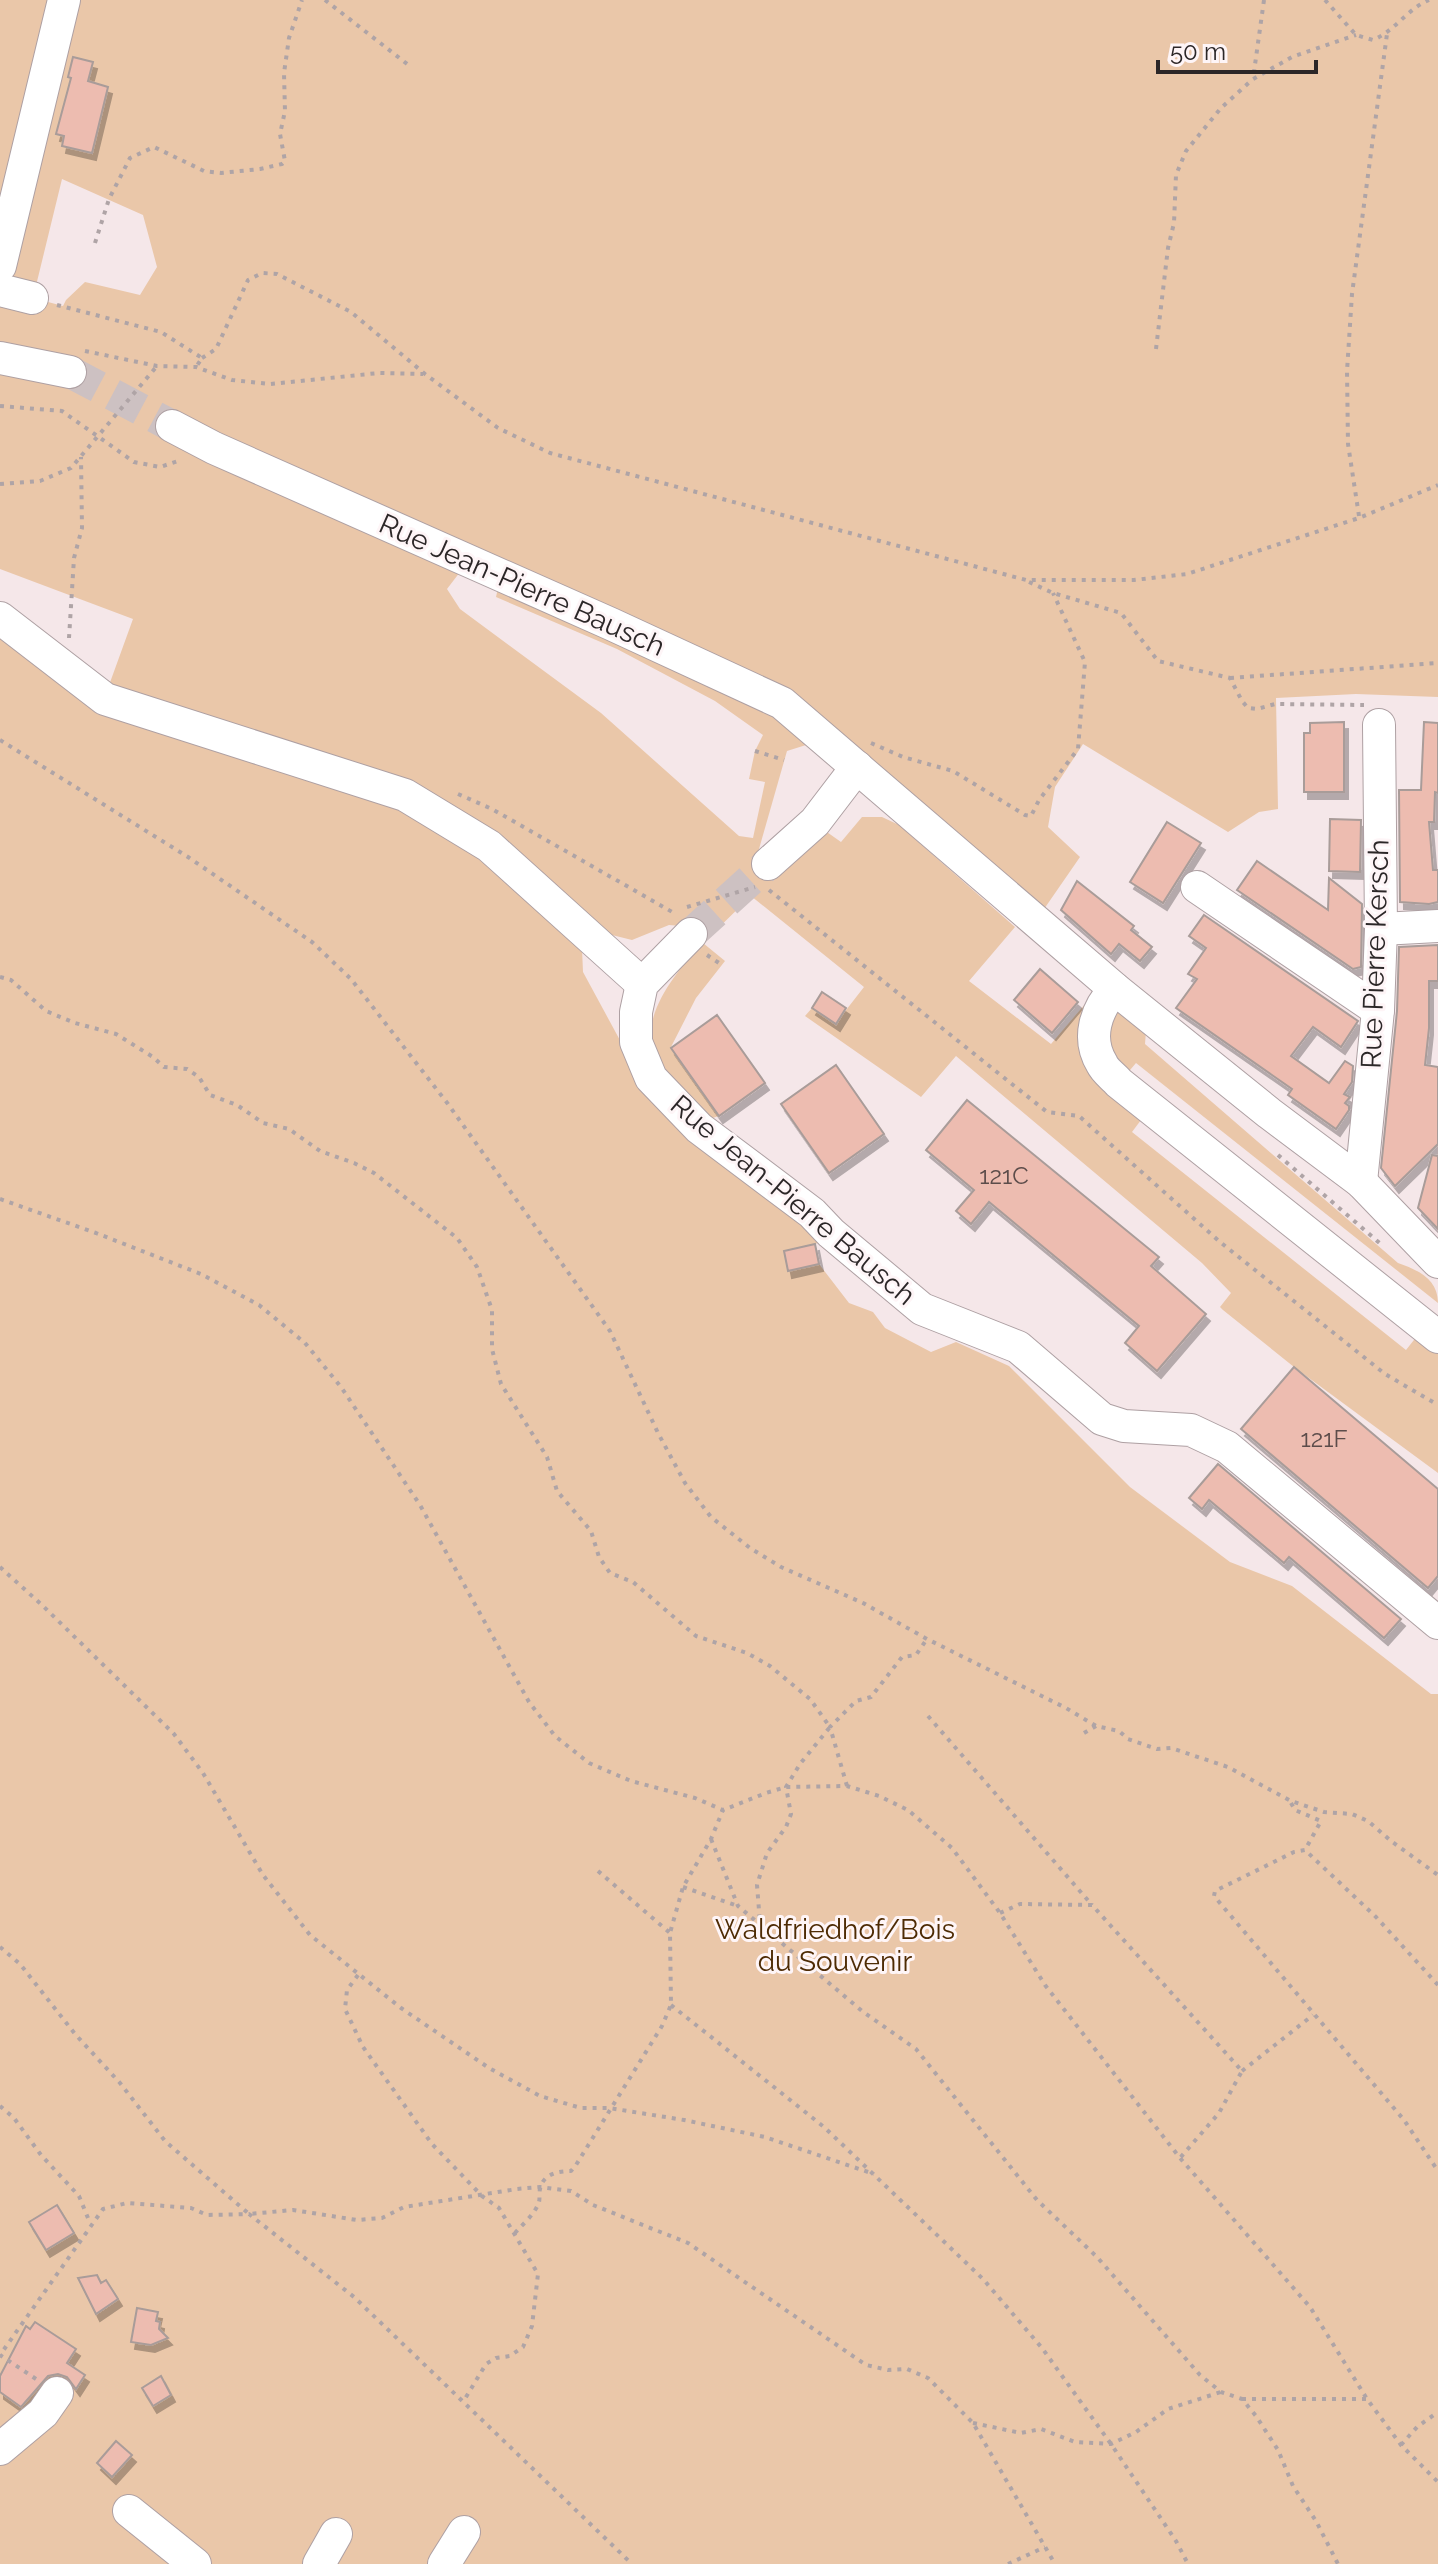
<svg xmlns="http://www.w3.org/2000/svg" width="1438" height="2564" viewBox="0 0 1438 2564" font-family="Raleway,sans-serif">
<defs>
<filter id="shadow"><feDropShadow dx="4" dy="7" stdDeviation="0" flood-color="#0004"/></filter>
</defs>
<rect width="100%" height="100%" fill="#f5e7e9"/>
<g fill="#eac7a9" fill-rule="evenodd">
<path d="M0,0H1438V697L1356,694L1276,698L1278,809L1259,812L1228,832L1083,744L1055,787L1048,827L1080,857L1042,912L783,704L806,745L787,751L757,856L824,830L841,842L862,817H882L899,825L1015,927L969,981L1051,1044L1092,996L1118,1007L1146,1031L1145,1044L1398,1263C1418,1270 1438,1279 1438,1303L1136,1063L1119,1083L1150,1108L1132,1132L1406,1350L1425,1326L1438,1337V1473L1294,1367L1223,1310L1220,1307L1231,1293L1202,1263L956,1056L921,1097L805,1016L812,1008L836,1023L864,987L751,896L703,943L725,961L696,998L671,1047L719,1116L706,1120C694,1106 668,1085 659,1070C632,1024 673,976 702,943L681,926L669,925L632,940L612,935L502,841L108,688L133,619L0,569V371L64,382L78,358L0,342ZM62,179L143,215L157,267L140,295L85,282L66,300L63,306L33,298ZM460,572L498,588L496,597L617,649L715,701L763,735L755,751L749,779L765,782L753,838L739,836L601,713L460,609L447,589Z"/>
<polygon points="0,633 100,710 402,805 495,864 582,949 583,972 622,1044 692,1140 730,1172 792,1214 821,1242 815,1244 819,1264 849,1303 873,1312 885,1328 931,1352 956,1342 1009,1366 1130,1487 1230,1562 1292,1586 1431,1694 1438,1694 1438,2564 0,2564"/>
</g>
<g fill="#edbcb0" stroke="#a99c99" stroke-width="2" filter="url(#shadow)">
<polygon points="73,57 93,62 88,81 108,87 92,153 62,146 64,136 56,134 71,78 68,77"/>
<polygon points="1344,722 1344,792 1304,792 1304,733 1310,733 1310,723"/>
<polygon points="1424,722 1438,723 1438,793 1435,792 1434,822 1429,822 1433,870 1438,870 1438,902 1429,904 1400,902 1399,790 1421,790"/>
<polygon points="1330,819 1361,820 1360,872 1329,871"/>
<polygon points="1167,822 1201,843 1163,903 1130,882"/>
<polygon points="1257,861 1328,910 1329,878 1362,904 1361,967 1353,969 1237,890"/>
<polygon points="1077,881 1134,926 1131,930 1152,947 1140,961 1119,944 1111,954 1061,910"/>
<polygon points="1204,915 1358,1021 1341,1047 1313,1027 1291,1056 1329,1083 1345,1061 1353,1066 1352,1082 1344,1094 1350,1097 1345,1103 1349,1106 1349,1110 1336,1129 1288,1095 1292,1089 1176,1008 1197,979 1188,974 1206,948 1189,936"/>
<polygon points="1438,945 1438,981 1429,981 1429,1028 1425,1065 1438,1067 1438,1144 1395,1186 1381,1168 1397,1011 1399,947"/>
<polygon points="1040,969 1078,1002 1052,1033 1014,1000"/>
<polygon points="822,992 846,1008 836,1024 812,1008"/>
<polygon points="717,1015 765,1083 719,1116 671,1048"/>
<polygon points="836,1065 884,1134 829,1173 781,1104"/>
<polygon points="967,1100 1159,1257 1151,1266 1206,1314 1157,1371 1125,1343 1139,1326 989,1202 971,1224 956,1211 974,1190 926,1150"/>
<polygon points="1432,1155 1438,1156 1438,1229 1418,1208"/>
<polygon points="815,1244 819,1264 788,1271 784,1251"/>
<polygon points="1294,1367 1438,1489 1438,1576 1428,1588 1241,1429"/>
<polygon points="1218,1464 1401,1619 1384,1638 1289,1557 1284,1563 1209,1500 1202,1509 1189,1498"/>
<polygon points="57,2205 74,2233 46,2250 29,2222"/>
<polygon points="97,2275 101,2283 106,2280 118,2299 96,2314 78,2278"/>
<polygon points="137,2308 158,2312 156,2321 160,2322 159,2329 168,2338 151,2345 131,2342"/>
<polygon points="35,2322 76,2349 67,2363 85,2375 76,2389 67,2377 58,2374 48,2376 21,2407 0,2392 0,2376 26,2326 30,2329"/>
<polygon points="161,2376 171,2395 153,2406 142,2388"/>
<polygon points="116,2441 132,2455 112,2477 97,2463"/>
</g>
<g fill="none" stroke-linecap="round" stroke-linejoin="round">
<g stroke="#cdc1c2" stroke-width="32" stroke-dasharray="32 16" stroke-linecap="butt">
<polyline points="70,372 172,426"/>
<polyline points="691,934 768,864"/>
</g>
<defs>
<g id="minor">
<polyline points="0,266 64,0"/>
<polyline points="0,290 32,298"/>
<polyline points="0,358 70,372"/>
<polyline points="172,426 214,448 611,624 782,703 1115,989 1269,1113 1361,1182 1438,1262"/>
<polyline points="0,618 105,699 405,795 489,846 642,984"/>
<polyline points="768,864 815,822 857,767"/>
<polyline points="1197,887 1378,1010"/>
<polyline points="1381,929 1438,926"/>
<polyline points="691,934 642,984 636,1012 636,1042 651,1078 699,1128 812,1213 831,1233 922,1309 1018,1347 1102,1419 1124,1426 1191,1430 1227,1447 1438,1623"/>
<path d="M1115,989C1096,1009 1086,1038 1102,1064C1105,1071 1114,1077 1119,1083L1438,1337"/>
<polyline points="1361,1182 1378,1010 1381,929 1379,725"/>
<polyline points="0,2449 43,2413 57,2393"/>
<polyline points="129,2511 195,2564"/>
<polyline points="319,2564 336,2534"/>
<polyline points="444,2564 464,2532"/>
</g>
</defs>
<use href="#minor" stroke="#aea0a3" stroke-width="34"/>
<g stroke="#afa4a6" stroke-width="4" stroke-dasharray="4 6" stroke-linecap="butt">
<polyline points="325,0 411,67"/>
<polyline points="1264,0 1253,79 1292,57 1356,35"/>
<path d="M1325,0L1356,35L1373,40C1395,31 1407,9 1429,0"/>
<polyline points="95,243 109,199 130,158 154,147 204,171 221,173 260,169 282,164 285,161 280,134 285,111 284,73 289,38 302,0"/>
<polyline points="57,305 161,332 202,358 196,367"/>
<polyline points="1156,349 1168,248 1174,223 1176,175 1186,151 1221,108 1253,79"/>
<polyline points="85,351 157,366 196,367 232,380 270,384 379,373 423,374"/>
<polyline points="202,358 216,349 248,280 262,273 277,274 351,312 425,374 498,428 550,453 1026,580 1134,580 1187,574 1359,518 1438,485"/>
<polyline points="0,406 62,411 134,462 160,467 181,460"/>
<polyline points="0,484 40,481 71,468 157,366"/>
<polyline points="1359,516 1348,444 1347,371 1352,294 1387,34"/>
<polyline points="1029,582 1053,593 1121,613 1158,661 1230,678 1242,701 1248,708 1257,709 1275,704 1364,705"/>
<polyline points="69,638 74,558 82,528 81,457"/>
<polyline points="1230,678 1438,663"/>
<polyline points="0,740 188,857 312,942 351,979 448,1104 610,1331 658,1433 685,1483 711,1517 750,1548 781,1567 863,1603 927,1639 1066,1708 1096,1726 1119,1731 1128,1739 1157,1749 1171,1748 1228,1767 1291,1801 1324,1812 1352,1814 1368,1821 1391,1841 1438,1875"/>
<polyline points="871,743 903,757 953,771 1025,815 1031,816 1039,800 1078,749 1085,662 1053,593"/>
<polyline points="755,751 784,760"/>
<polyline points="458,794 492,809 674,913"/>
<polyline points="769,890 1047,1112 1079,1116 1220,1242 1385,1374 1438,1405"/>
<polyline points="687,907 755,887"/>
<polyline points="707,955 722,965"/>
<polyline points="0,977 11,980 46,1011 75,1023 116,1034 153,1057 164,1067 187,1069 199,1077 210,1095 237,1105 263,1123 289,1129 320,1151 354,1163 374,1173 457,1238 477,1267 492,1310 492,1349 501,1384 547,1457 557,1491 591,1531 599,1557 610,1573 633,1582 696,1636 747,1653 770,1666 810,1699 830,1727 800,1764 786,1787 791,1814 786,1827 767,1853 757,1885 760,1923"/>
<polyline points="1278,1155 1383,1246"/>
<polyline points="0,1199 96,1233 201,1274 259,1305 305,1343 341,1387 420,1505 529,1702 555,1736 589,1763 631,1781 695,1798 723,1810 766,1793 786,1787 847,1786 879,1796 908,1810 952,1848 1000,1913 1045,1985 1180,2158 1310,2307 1367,2399 1401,2445 1438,2482"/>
<polyline points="0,1567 43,1606 174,1734 203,1773 263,1875 310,1935 401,2008 489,2068 540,2096 581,2108 609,2108 684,2120 765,2137 874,2174"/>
<polyline points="928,1716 1092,1905"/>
<polyline points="1084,1733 1096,1726"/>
<polyline points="847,1786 830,1727 856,1701 871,1697 902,1657 916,1655 927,1639"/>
<polyline points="1291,1803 1295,1810 1321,1821 1305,1850"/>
<polyline points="711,1839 738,1906 862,2011 916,2049 1037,2200 1097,2257 1200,2375 1221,2392 1242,2399 1256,2416 1278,2450 1293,2486 1316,2521 1338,2564"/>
<polyline points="598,1871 670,1933"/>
<polyline points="683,1887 738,1906"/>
<polyline points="1000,1913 1020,1904 1092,1905 1242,2071 1219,2113 1180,2158"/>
<polyline points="0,1947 20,1964 75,2034 120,2083 165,2141 249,2214 293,2210 357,2220 382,2218 404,2207 517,2189 540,2187 571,2191 593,2205 688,2243 866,2365 888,2370 907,2369 928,2378 973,2423 1055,2564"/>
<polyline points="358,1975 347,1990 345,2009 363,2047 432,2144 482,2196 499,2208 538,2274 532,2326 523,2347 510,2356 496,2358 486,2364 463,2402"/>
<polyline points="1438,1985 1376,1917 1305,1850 1294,1852 1215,1891 1214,1896 1404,2120 1438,2171"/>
<polyline points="671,2005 824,2127 983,2279 1042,2348 1111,2444 1176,2541 1188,2564"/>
<polyline points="1242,2071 1313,2015"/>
<polyline points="0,2106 14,2118 41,2155 79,2196 90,2223"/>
<path d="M515,2233C523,2224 535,2214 539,2202C540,2198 539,2193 540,2189C543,2174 558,2171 571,2171L576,2165L662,2026L671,2005L670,1933L683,1887L711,1839L723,1810"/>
<polyline points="36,2379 0,2355 103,2209 127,2203 191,2208 207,2215 249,2214 354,2297 632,2564"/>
<polyline points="1242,2399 1367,2399"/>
<polyline points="973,2423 1021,2433 1041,2429 1075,2442 1111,2444 1136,2432 1168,2409 1221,2392"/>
<polyline points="1401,2445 1417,2427 1438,2412"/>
<polyline points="1008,2564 1045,2547"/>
</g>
<use href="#minor" stroke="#fff" stroke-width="32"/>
</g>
<g text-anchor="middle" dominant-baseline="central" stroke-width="6" stroke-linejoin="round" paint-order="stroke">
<g font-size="24" fill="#5c4c4a">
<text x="1004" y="1175">121C</text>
<text x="1324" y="1438">121F</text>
</g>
<g font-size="28" fill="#2c2728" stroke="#fef5f7">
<text transform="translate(522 585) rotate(24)">Rue Jean-Pierre Bausch</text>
<text transform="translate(1375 954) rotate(-88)">Rue Pierre Kersch</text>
<text transform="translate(793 1200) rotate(40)">Rue Jean-Pierre Bausch</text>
</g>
<g font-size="28" fill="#4e2b04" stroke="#fef5f7">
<text x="835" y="1929">Waldfriedhof/Bois<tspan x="835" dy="32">du Souvenir</tspan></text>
</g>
</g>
<path d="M1158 60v12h158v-12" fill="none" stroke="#2c2728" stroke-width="4"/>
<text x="1170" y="60" font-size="24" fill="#2c2728" stroke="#fef5f7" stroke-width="6" paint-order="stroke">50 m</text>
</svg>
